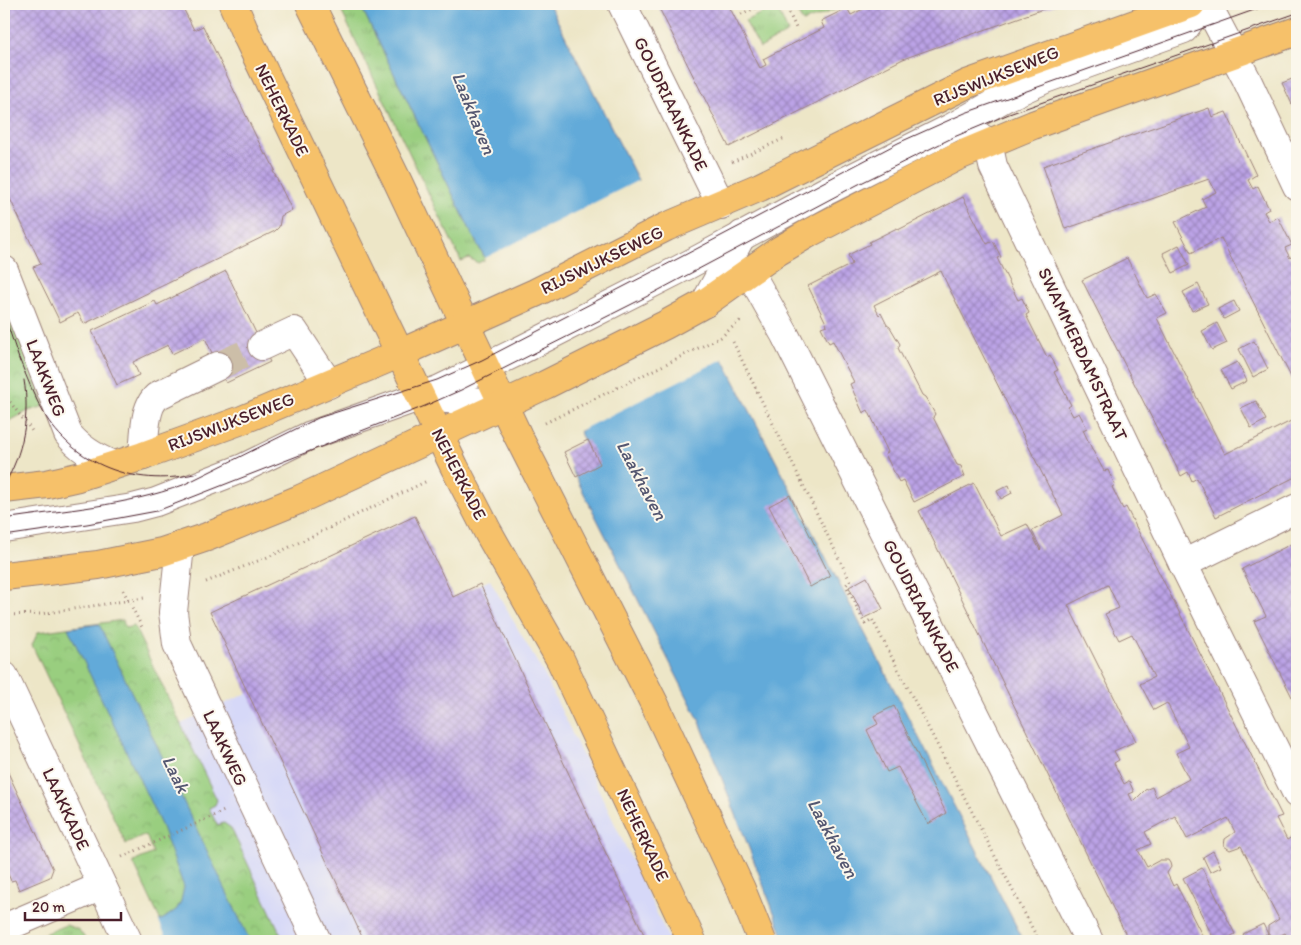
<svg xmlns="http://www.w3.org/2000/svg" width="1301" height="945" viewBox="0 0 1301 945" font-family="Itim,sans-serif">
<defs>
<pattern id="grass-tufts" width="24" height="20" patternUnits="userSpaceOnUse" patternTransform="scale(1.25)"><rect width="24" height="20" fill="#99ce7f"/><path d="M3 7l-1-3M5 7V3M7 7l1-3M15 17l-1-3M17 17v-4M19 17l1-3" fill="none" stroke="#85b06e"/></pattern>
<pattern id="park-crowns" width="20" height="18" patternUnits="userSpaceOnUse" patternTransform="scale(1.25)"><rect width="20" height="18" fill="#99ce7f"/><path d="M2 6a3 3 0 1 1 6 0M12 15a3 3 0 1 1 6 0" fill="none" stroke="#85b06e"/></pattern>
<pattern id="building-cross-hatch" width="8" height="8" patternUnits="userSpaceOnUse" patternTransform="scale(1.25)"><rect width="8" height="8" fill="#bba3e6"/><path d="M0 0l8 8M0 8l8-8" fill="none" stroke="#9a84bb"/></pattern>
</defs>
<rect width="100%" height="100%" fill="#fbf7ec"/>
<filter id="ink" filterUnits="userSpaceOnUse"><feTurbulence type="fractalNoise" baseFrequency=".02" numOctaves="2"/><feDisplacementMap in="SourceGraphic" scale="10" xChannelSelector="R" yChannelSelector="G"/><feConvolveMatrix kernelMatrix="1 2 1 2 8 2 1 2 1" color-interpolation-filters="sRGB"/></filter>
<filter id="wash" filterUnits="userSpaceOnUse"><feTurbulence type="fractalNoise" baseFrequency=".0096" numOctaves="4" result="noise"/><feDisplacementMap in="SourceGraphic" scale="20" xChannelSelector="R" yChannelSelector="G"/><feGaussianBlur stdDeviation="1.12" result="paint"/><feColorMatrix in="noise" values="0 0 0 0 0 0 0 0 0 0 0 0 0 0 0 0 0 1.4 0 .05"/><feComposite in="paint" operator="in"/></filter>
<g filter="url(#wash)">
<rect width="100%" height="100%" fill="#ede6c7"/>
<polygon fill="#d6d8f8" points="490,580 545,676 670,941 214,941 121,752"/>
<g fill="url(#grass-tufts)" stroke="#727655">
<polygon points="338,4 360,4 477,244 486,259 478,263 469,258 461,261"/>
<polygon points="791,4 850,4 803,22"/>
<polygon points="776,6 788,32 760,48 745,21"/>
<polygon points="66,925 79,930 87,941 26,941"/>
</g>
<g fill="url(#park-crowns)" stroke="#727655">
<polygon points="4,300 45,406 28,411 4,424"/>
<polygon points="123,620 125,628 134,626 217,800 215,805 209,808 217,825 224,823 231,828 284,941 170,941 133,862 153,853 146,835 126,844 32,645 38,632"/>
</g>
<g fill="#62aad9" stroke="#566482">
<polygon points="360,4 549,4 640,184 587,211 672,380 721,355 1024,941 785,941 700,722 571,468 592,456 579,431 583,429 496,254 486,259 477,244"/>
<polygon points="99,624 250,941 196,941 185,939 178,941 116,941 165,918 177,909 181,901 184,887 162,827 68,628"/>
</g>
<g fill="#ede6c7">
<polygon points="641,179 643,184 642,186 590,212 673,377 720,353 723,353 725,358 577,432 577,430 580,427 494,257 487,261 483,259"/>
<polygon points="158,919 168,941 114,941 115,939"/>
</g>
<g id="blocks">
<g fill="url(#building-cross-hatch)" fill-rule="evenodd">
<polygon points="4,4 181,4 194,30 203,26 265,155 267,154 275,170 273,171 292,210 281,216 279,227 275,231 84,324 78,313 60,322 33,267 41,264 4,186"/>
<polygon points="657,4 728,4 760,68 766,65 763,59 824,28 821,21 847,8 851,15 873,4 1057,4 903,59 729,147"/>
<polygon points="1297,77 1297,115 1282,83"/>
<polygon points="1209,108 1212,117 1226,112 1256,175 1248,180 1253,189 1258,186 1269,209 1264,212 1269,221 1278,217 1292,245 1285,248 1290,258 1292,256 1297,266 1297,389 1221,238 1191,253 1175,222 1206,207 1202,199 1216,192 1209,179 1065,229 1043,166"/>
<path d="M963,197L987,244L993,241L1001,257L997,258L1018,300L1022,298L1029,313L1026,315L1047,357L1050,355L1058,370L1054,372L1071,405L1068,407L1073,416L1079,413L1087,428L1083,430L1093,451L1104,471L1108,470L1115,485L1112,487L1123,509L1126,507L1282,816L1276,818L1287,840L1292,837L1297,847V941H1289L1285,933L1274,938L1268,934V926L1279,919L1241,846L1230,850L1224,846L1225,839L1235,832L1228,818L1187,839L1175,816L1145,832L1151,844L1138,850L1147,867L1160,860H1168L1170,863L1171,867L1167,873L1173,886L1176,884L1205,941H1129L919,511L974,483L1001,536L1027,524L1040,550L1041,549L1032,531L1063,515L947,284L941,271L874,305L879,315L881,313L887,325L890,327L900,344L898,348L922,395L925,397L930,405L935,414L933,417L957,465L961,466L965,476L914,502L903,480L899,482L885,454L888,452L868,410L863,413L850,384L854,382L833,341L829,343L821,327L827,325L808,286L852,264L848,255L870,244L869,242L897,228L898,230ZM1108,585L1119,608L1105,614L1119,640L1132,634L1154,677L1140,684L1154,710L1167,703L1189,747L1176,753L1189,779L1156,797L1152,787L1145,790L1133,802L1129,794L1134,792L1129,781L1124,784L1114,763L1119,760L1114,751L1136,741L1068,605Z"/>
<polygon points="1179,245 1189,265 1173,273 1163,253"/>
<polygon points="1127,258 1147,298 1156,294 1167,313 1157,318 1225,454 1297,418 1297,476 1216,517 1197,478 1192,481 1188,472 1181,476 1082,280"/>
<polygon points="226,271 270,362 226,383 205,338 172,354 168,345 133,362 139,375 117,385 92,331 155,301 157,305"/>
<polygon points="1198,284 1208,304 1192,311 1183,292"/>
<polygon points="1234,301 1239,311 1224,319 1218,309"/>
<polygon points="1217,323 1227,343 1212,350 1202,331"/>
<polygon points="1254,341 1268,369 1253,377 1239,349"/>
<polygon points="1237,362 1247,381 1231,389 1221,370"/>
<polygon points="1256,401 1266,420 1251,428 1241,408"/>
<polygon points="588,440 600,464 576,477 564,452"/>
<polygon points="1009,485 1012,493 1001,499 997,491"/>
<polygon points="790,495 830,576 810,587 769,506"/>
<polygon points="415,516 453,597 480,584 647,941 364,941 210,612"/>
<polygon points="1297,541 1297,707 1254,621 1266,616 1242,569"/>
<polygon points="867,577 883,609 864,618 849,587"/>
<polygon points="894,706 946,813 928,824 898,767 887,772 867,730 878,724 874,716"/>
<polygon points="4,764 53,869 50,877 19,890 15,880 11,881 4,865 6,864 4,858"/>
<polygon points="1213,851 1221,867 1210,872 1203,857"/>
<polygon points="1202,868 1235,934 1222,941 1215,941 1183,878"/>
<polygon points="1263,924 1268,934 1257,939 1258,941 1246,941 1243,934"/>
</g>
</g>
</g>
<g filter="url(#ink)">
<use href="#blocks" fill-opacity="0" stroke="#9c8279" stroke-width="1"/>
<g fill="none" stroke-linecap="round" stroke-linejoin="round">
<polyline stroke="#ccbea8" stroke-width="28" stroke-dasharray="28 14" stroke-linecap="butt" points="218,366 262,346"/>
<defs>
<g id="minor">
<polyline points="622,4 721,205"/>
<polyline points="1207,4 1246,78 1297,186"/>
<polyline points="970,131 988,142 993,166 1183,564 1297,794"/>
<path d="M4,270L68,434C80,449 96,458 113,465"/>
<polyline points="750,273 785,335 1089,941"/>
<polyline points="705,303 742,235"/>
<polyline points="262,346 294,331 329,384"/>
<polyline points="425,397 503,404"/>
<path d="M143,456C145,438 143,405 159,395L218,366"/>
<polyline points="4,528 133,508 156,502 243,468 309,436 438,390 523,349 686,266 828,190 953,127 1004,98 1045,79 1184,29 1202,4"/>
<polyline points="180,546 173,612 177,644 317,941"/>
<polyline points="1183,564 1297,508"/>
<polyline points="4,676 128,941"/>
<polyline points="4,928 102,886"/>
</g>
<g id="major">
<polyline points="233,4 244,30 455,468 488,532 560,659 692,941"/>
<polyline points="310,4 397,180 518,436 654,703 741,889 762,941"/>
<polyline points="4,489 47,484 78,477 143,456 242,420 401,353 535,293 666,227 760,187 967,84 1191,4"/>
<polyline points="4,576 98,565 162,552 207,537 298,500 545,385 665,325 705,303 777,252 809,233 956,157 1033,125 1297,31"/>
</g>
</defs>
<use href="#minor" stroke="#9c8279" stroke-width="30"/>
<use href="#major" stroke="#9c8279" stroke-width="30"/>
<g stroke="#9c8279" stroke-width="3" stroke-dasharray="1 4" stroke-linecap="butt">
<polyline points="785,4 796,28"/>
<polyline points="741,14 765,4"/>
<polyline points="732,162 783,139"/>
<polyline points="733,342 850,581 846,585 865,624 872,619 1039,941"/>
<polyline points="4,394 32,431"/>
<polyline points="545,423 721,337 742,319"/>
<polyline points="206,582 275,554 427,481"/>
<polyline points="123,590 143,629"/>
<polyline points="4,615 40,614 144,598"/>
<polyline points="122,857 224,811"/>
</g>
<use href="#minor" stroke="#fff" stroke-width="28"/>
<use href="#major" stroke="#f6c16b" stroke-width="28"/>
<g stroke="#4a1f2b" stroke-width="1">
<polyline points="4,314 20,362"/>
<path d="M19,358C27,378 35,399 46,417C79,468 141,488 198,473"/>
<path d="M4,485C23,454 30,416 24,380"/>
<path d="M4,519C63,510 126,506 183,485L318,418L437,380L482,360L681,257L898,143L965,113L1271,4"/>
<polyline points="4,536 87,524 157,511 425,406 461,390 644,298 857,185 954,137 1009,114 1297,13"/>
</g>
</g>
</g>
<g text-anchor="middle" dominant-baseline="central" stroke-width="4" stroke-linejoin="round" paint-order="stroke">
<g font-size="18" fill="#4a1f2b" stroke="#fbf7ec">
<text transform="translate(996 76) rotate(-22)">RIJSWIJKSEWEG</text>
<text transform="translate(671 104) rotate(64)">GOUDRIAANKADE</text>
<text transform="translate(282 110) rotate(64)">NEHERKADE</text>
<text transform="translate(602 260) rotate(-26)">RIJSWIJKSEWEG</text>
<text transform="translate(1083 354) rotate(65)">SWAMMERDAMSTRAAT</text>
<text transform="translate(46 378) rotate(69)">LAAKWEG</text>
<text transform="translate(231 422) rotate(-21)">RIJSWIJKSEWEG</text>
<text transform="translate(459 474) rotate(63)">NEHERKADE</text>
<text transform="translate(921 606) rotate(63)">GOUDRIAANKADE</text>
<text transform="translate(225 748) rotate(65)">LAAKWEG</text>
<text transform="translate(66 809) rotate(65)">LAAKKADE</text>
<text transform="translate(643 835) rotate(65)">NEHERKADE</text>
</g>
<g font-size="19" font-style="italic" fill="#545771" stroke="#fbf7ec">
<text transform="translate(474 113) rotate(68)">Laakhaven</text>
<text transform="translate(642 480) rotate(62)">Laakhaven</text>
<text transform="translate(176 774) rotate(64)">Laak</text>
<text transform="translate(833 838) rotate(62)">Laakhaven</text>
</g>
</g>
<rect width="1301" height="945" fill="none" stroke="#fbf7ec" stroke-width="20"/>
<path d="M25 912v8h96v-8" fill="none" stroke="#4a1f2b" stroke-width="2.5"/>
<text x="32" y="912" font-size="15" fill="#4a1f2b" stroke="#fbf7ec" stroke-width="4" paint-order="stroke">20 m</text>
</svg>
